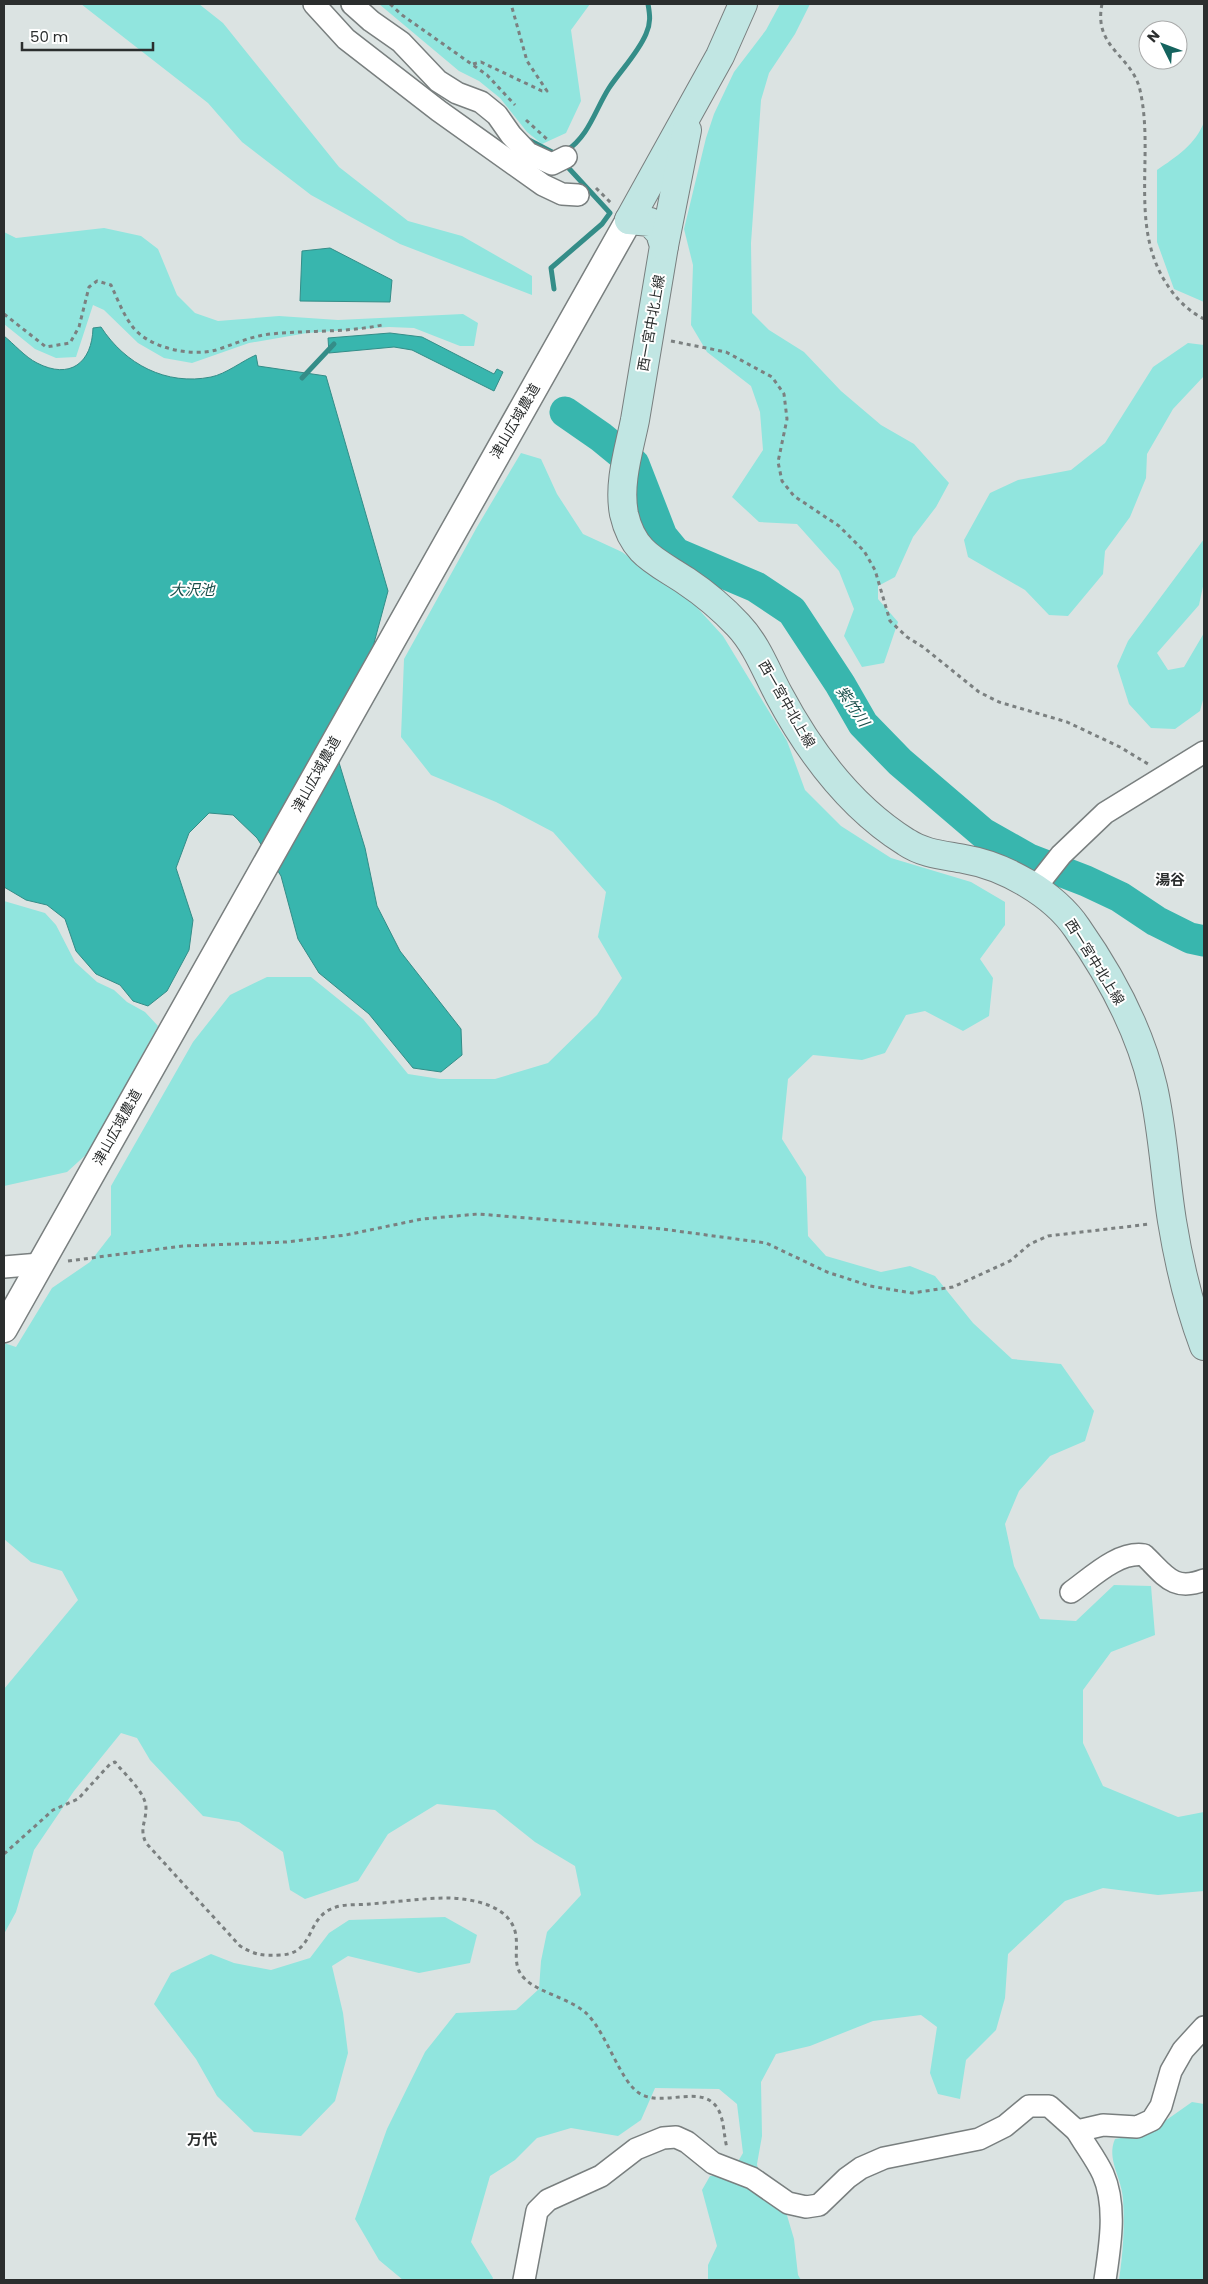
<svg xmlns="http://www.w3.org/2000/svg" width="1208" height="2284" viewBox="0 0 1208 2284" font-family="Poppins,'Noto Sans JP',sans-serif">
<rect width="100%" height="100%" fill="#dbe3e2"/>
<g fill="#91e5de">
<polygon points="81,4 199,4 223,23 339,167 408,221 462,236 532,276 532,295 400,244 311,195 242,142 208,103"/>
<polygon points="379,4 590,4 571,30 581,101 566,133 542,144 527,132 500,98 479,81 459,71"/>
<polygon points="780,4 810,4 795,34 769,73 761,100 751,243 752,313 769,330 804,352 841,391 881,425 914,444 949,483 936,507 913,537 895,577 878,586 878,599 898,622 884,663 862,667 844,636 854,609 839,571 797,524 759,522 732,497 763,450 760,412 751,386 707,352 691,325 693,265 684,229 706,138 714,114 734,72 766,30"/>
<path d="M1204,122V302L1174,289L1157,242V170C1176,157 1196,144 1204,122Z"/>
<polygon points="104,228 141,236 158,249 177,295 195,313 218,321 279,316 338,320 463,314 478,323 474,346 460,346 414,328 389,327 307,333 249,343 192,363 164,358 138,343 104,310 93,305 76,357 56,358 35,349 4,324 4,232 16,238"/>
<polygon points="1188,343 1204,345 1204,376 1173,409 1147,454 1146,478 1130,517 1105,551 1103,574 1068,616 1049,615 1025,590 968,557 964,540 990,493 1018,480 1071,470 1105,443 1153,367"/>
<polygon points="521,453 541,459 557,494 583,534 622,552 692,602 723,636 787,741 805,790 841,826 891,858 971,882 1005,902 1005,925 980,959 993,978 989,1016 963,1031 925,1011 906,1015 885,1053 862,1060 813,1055 788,1079 782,1139 806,1177 808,1236 826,1256 881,1272 910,1266 935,1276 973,1323 1012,1359 1061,1364 1094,1411 1085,1441 1050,1456 1019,1491 1005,1524 1014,1566 1040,1619 1076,1621 1114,1585 1151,1586 1155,1635 1111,1652 1083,1690 1083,1743 1103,1786 1178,1817 1204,1812 1204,1891 1158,1895 1103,1888 1065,1901 1008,1954 1005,1998 996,2030 966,2060 960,2099 938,2094 930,2073 937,2027 921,2015 873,2021 810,2046 776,2054 761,2082 762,2136 757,2164 760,2184 786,2212 794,2239 798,2275 801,2280 708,2280 708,2265 717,2246 702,2190 710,2176 730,2175 743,2153 737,2104 719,2089 655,2088 641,2120 618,2136 571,2128 537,2138 515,2160 490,2176 471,2242 493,2278 492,2280 403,2280 379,2260 355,2219 387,2129 425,2052 456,2013 516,2010 539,1989 541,1961 547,1932 581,1895 575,1866 535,1842 495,1810 437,1804 388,1834 358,1881 305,1899 290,1890 283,1852 239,1822 203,1816 150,1760 137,1738 121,1733 74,1791 34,1850 16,1912 4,1934 4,1689 78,1600 62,1571 31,1562 4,1539 4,1343 16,1347 52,1288 90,1262 111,1235 111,1186 193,1042 230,995 267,977 311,977 363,1019 408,1074 440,1079 495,1079 548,1063 597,1015 622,978 598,937 606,892 553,832 496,802 431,775 401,737 404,659 477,527"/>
<polygon points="1204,539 1204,582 1199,605 1157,653 1168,670 1184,667 1204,633 1204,696 1200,711 1175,729 1151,728 1129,704 1117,666 1128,641"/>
<polygon points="4,901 45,913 56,925 75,962 97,982 114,990 127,1002 145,1012 158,1026 89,1152 67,1172 4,1186"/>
<polygon points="445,1917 477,1935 470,1963 419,1973 348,1956 332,1966 343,2013 348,2053 335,2101 301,2136 254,2132 217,2096 196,2059 154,2004 171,1973 211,1954 234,1963 271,1970 310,1958 329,1933 349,1920"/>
<path d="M1192,2102L1204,2104V2280H1119C1123,2253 1125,2226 1123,2199C1122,2178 1106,2159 1115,2139L1148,2133Z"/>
</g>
<g fill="#38b6ae" stroke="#348d88">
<polygon points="330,248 392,280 390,302 300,301 302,251"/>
<path d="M101,327C125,364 166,386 211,377C226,374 242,361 256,355L258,366L326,376L388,591L370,658L330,733L365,848L377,906L400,951L461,1029L462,1055L441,1072L413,1068L369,1014L319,973L298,939L281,876L257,838L233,815L209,813L189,833L176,868L193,920L189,950L167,991L148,1006L133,1001L120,985L96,974L76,951L65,919L47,905L26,900L4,887V336C14,344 25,357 37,363C70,380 92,363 93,328Z"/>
<polygon points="390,333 422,337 494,374 497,369 503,372 494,391 412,350 394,347 329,353 328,338"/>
</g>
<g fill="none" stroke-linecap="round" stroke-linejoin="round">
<g stroke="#348d88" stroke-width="5">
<polyline points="529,140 552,152"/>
<path d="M566,151C589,136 595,110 609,88C621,70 638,53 646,34C651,23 650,15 648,4"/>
<polyline points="554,289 551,268 602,224 610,213 564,163"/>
<polyline points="302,378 334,344"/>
</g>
<polyline stroke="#38b6ae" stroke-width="31" points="565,412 601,437 634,464 662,536 676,553 756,587 792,611 840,684 863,724 900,762 983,833 1029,859 1086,881 1120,897 1156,921 1190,938 1204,941"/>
<defs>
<g id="minor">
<polyline points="314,4 346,39 439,111 543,185 562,194 578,195"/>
<polyline points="352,4 371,21 401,42 438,81 457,93 481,102 497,115 511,135 528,153 552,164 566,157"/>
<polyline points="1035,888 1061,855 1105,813 1204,752"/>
<polyline points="4,1267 40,1264"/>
<path d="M1071,1592C1091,1578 1118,1551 1144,1555C1165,1575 1173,1592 1204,1580"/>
<path d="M1077,2131C1085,2145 1096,2159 1103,2174C1117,2206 1110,2246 1105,2280"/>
<polyline points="524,2280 537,2211 548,2200 601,2176 636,2149 663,2138 676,2137 687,2142 713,2163 752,2178 788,2203 806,2207 819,2205 847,2178 861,2168 884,2158 979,2139 1005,2126 1029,2106 1049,2106 1077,2131 1103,2125 1137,2127 1152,2120 1161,2106 1171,2071 1183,2050 1204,2027"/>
</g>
<polyline id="tertiary" points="4,1329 629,220"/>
<g id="secondary">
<path d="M629,220L650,222L660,233L664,246C654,304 645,362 635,420C629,450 618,483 624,514C633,554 656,561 686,581C704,593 723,609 738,625C757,645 766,671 779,695C810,753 850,807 906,842C924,854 943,855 964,859C1005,866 1054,894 1077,928C1110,975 1140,1031 1153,1087C1163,1131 1165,1177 1172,1221C1179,1264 1189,1306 1204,1346"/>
<polyline points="629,220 720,56 743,4"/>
<polyline points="664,246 687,130"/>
</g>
</defs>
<use href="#minor" stroke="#797f7f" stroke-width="24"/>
<use href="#tertiary" stroke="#797f7f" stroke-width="29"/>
<use href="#secondary" stroke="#797f7f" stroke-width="30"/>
<g stroke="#7b8080" stroke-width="3" stroke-dasharray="4 4" stroke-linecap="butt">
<polyline points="390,4 402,15 487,75 515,105"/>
<path d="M1102,4C1093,48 1132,55 1140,90C1155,156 1128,227 1168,286C1177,300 1190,312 1204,319"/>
<polyline points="473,64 481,62 542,91 547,91 527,61 511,4"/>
<polyline points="526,120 549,141"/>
<polyline points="596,188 613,205"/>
<path d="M4,314L46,347L70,343L79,327L89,287L97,281L111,285C117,298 123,314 132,326C148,348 191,357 216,350C235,344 251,336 271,334C308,330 345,333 382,325"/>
<polyline points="671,341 726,352 772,377 784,394 787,419 778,462 782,481 794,496 839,526 864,551 875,570 890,621 907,637 923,647 979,692 999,702 1067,722 1120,747 1148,764"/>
<polyline points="68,1261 183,1246 286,1242 346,1235 422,1219 478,1214 662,1229 766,1243 827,1272 870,1286 912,1293 953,1287 1010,1261 1030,1244 1048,1236 1150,1224"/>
<path d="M4,1854L53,1810L78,1799L110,1764L115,1762C124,1774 146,1792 146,1808C146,1823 139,1828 146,1843L240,1946C256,1955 261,1956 280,1955C316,1954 305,1916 336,1907C346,1904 359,1905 370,1904C396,1902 423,1898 449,1898C475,1899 512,1906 516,1936C518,1952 512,1967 525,1979C539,1993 572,1999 587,2014C607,2034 620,2081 639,2093C663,2109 704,2081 719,2111C724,2121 724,2137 727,2148"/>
</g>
<use href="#minor" stroke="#fff" stroke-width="21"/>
<use href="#tertiary" stroke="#fff" stroke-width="26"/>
<use href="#secondary" stroke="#c1e6e3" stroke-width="28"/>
</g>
<g text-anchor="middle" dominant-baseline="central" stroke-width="4" stroke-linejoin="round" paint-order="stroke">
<g font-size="14" fill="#2b2e2e" stroke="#fff">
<text transform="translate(651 323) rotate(-80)">西一宮中北上線</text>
<text transform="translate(515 421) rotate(-60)">津山広域農道</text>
<text transform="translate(787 704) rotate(60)">西一宮中北上線</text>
<text transform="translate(316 774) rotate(-61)">津山広域農道</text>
<text transform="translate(1095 962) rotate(58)">西一宮中北上線</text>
<text transform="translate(117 1127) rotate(-61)">津山広域農道</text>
</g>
<g font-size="15" font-style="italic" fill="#1a4f4b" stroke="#fff">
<text x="192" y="589">大沢池</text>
<text transform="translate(853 706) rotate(56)">紫竹川</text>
</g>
<g font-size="15" font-weight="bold" fill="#2b2e2e" stroke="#fff">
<text x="1170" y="879">湯谷</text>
<text x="202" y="2139">万代</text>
</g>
</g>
<rect width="1208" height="2284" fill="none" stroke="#2b2e2e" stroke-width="10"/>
<g transform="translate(1163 45) rotate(312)"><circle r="24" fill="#ffffff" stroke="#aaabab"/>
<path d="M0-4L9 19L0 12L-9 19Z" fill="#14635e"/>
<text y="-8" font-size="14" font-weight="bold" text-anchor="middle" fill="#2b2e2e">N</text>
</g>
<path d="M22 42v8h131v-8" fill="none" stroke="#2b2e2e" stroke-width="2.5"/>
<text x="30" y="42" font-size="15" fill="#2b2e2e" stroke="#ffffff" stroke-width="4" paint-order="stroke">50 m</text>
</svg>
